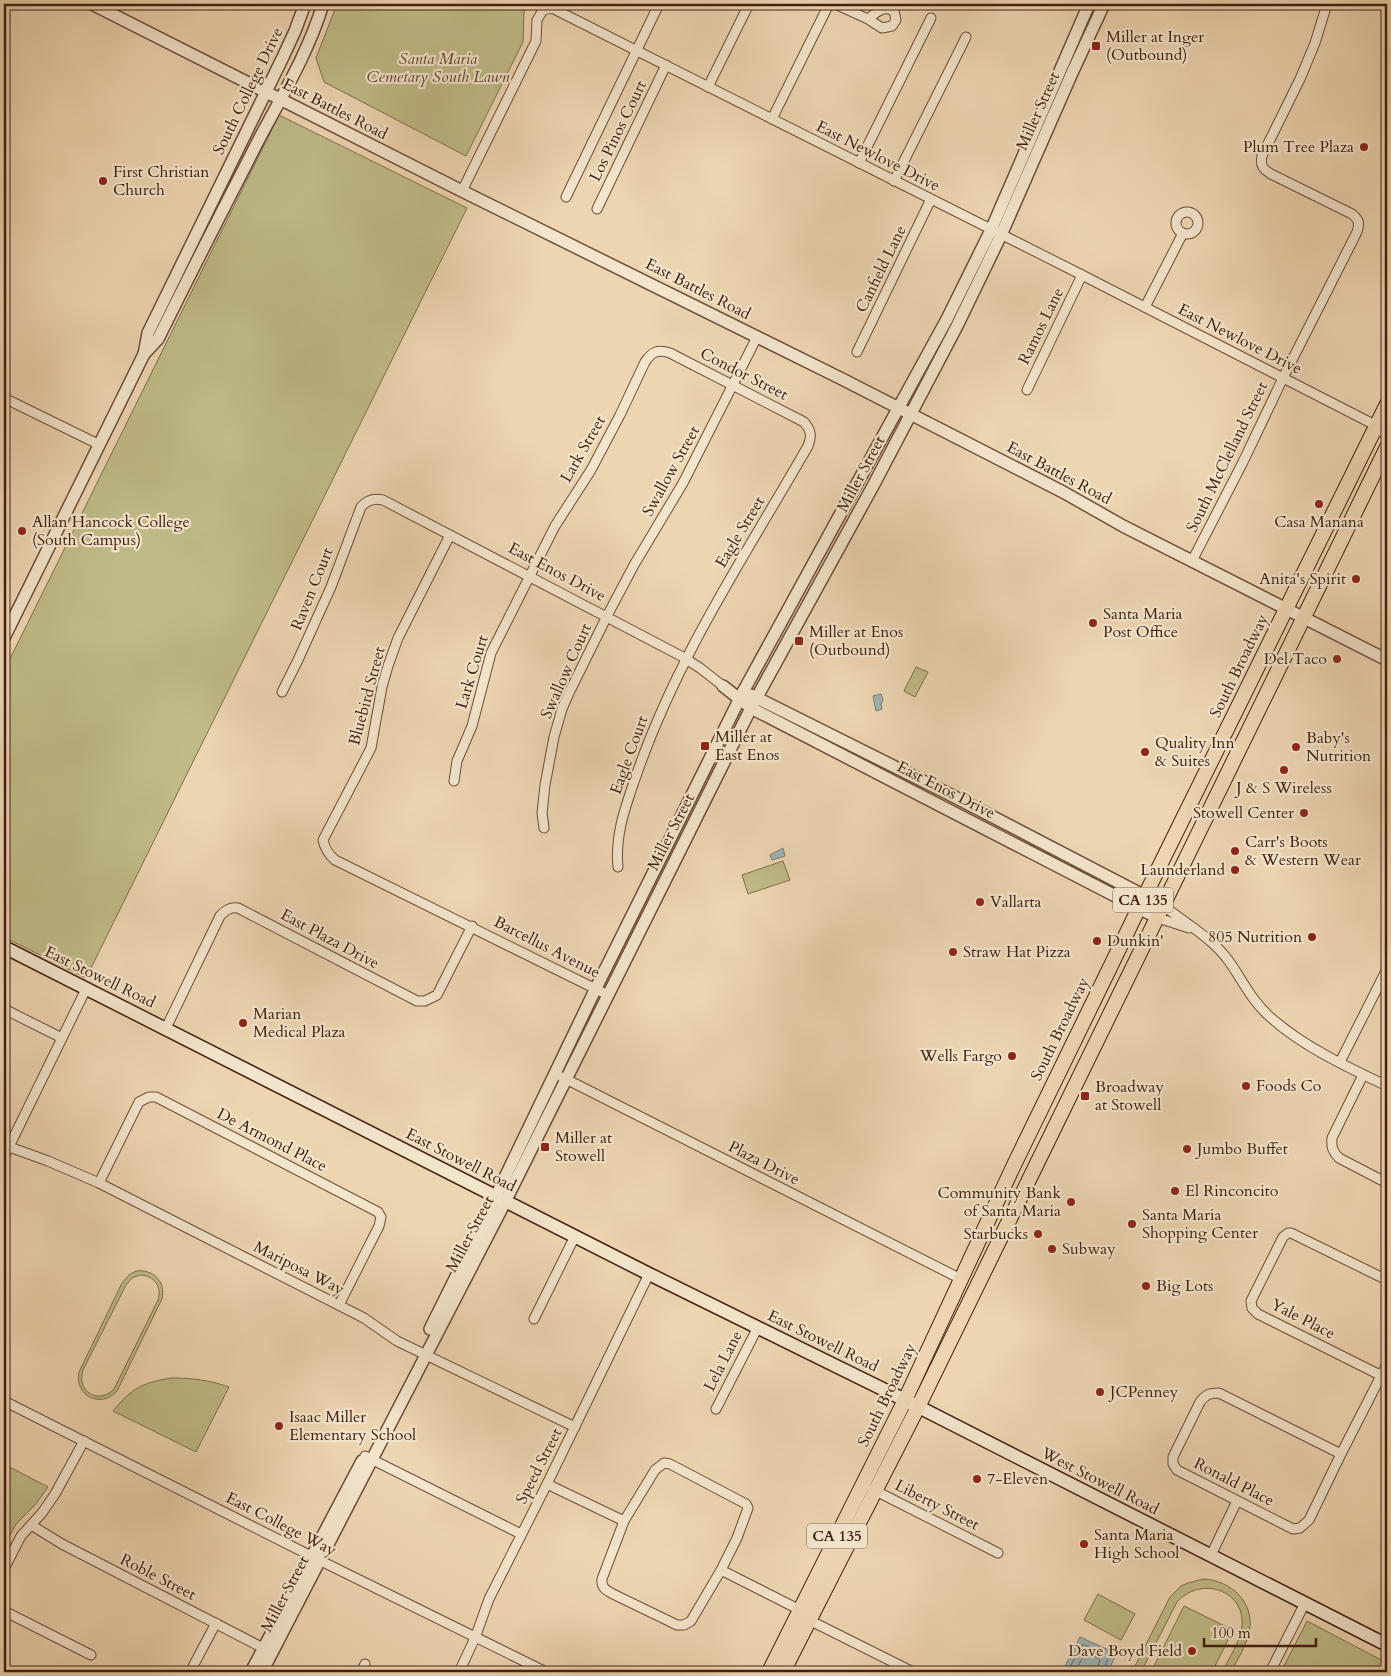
<svg xmlns="http://www.w3.org/2000/svg" width="1391" height="1676" viewBox="0 0 1391 1676" font-family="Cardo,serif">
<rect width="100%" height="100%" fill="#edd5b1"/>
<filter id="stains"><feTurbulence type="fractalNoise" baseFrequency=".004" numOctaves="4"/><feColorMatrix values="0 0 0 0 .2 0 0 0 0 .09 0 0 0 0 .02 0 0 0 .5 -.17"/></filter>
<radialGradient id="worn" r=".72"><stop offset=".6" stop-color="#630" stop-opacity="0"/><stop offset="1" stop-color="#630" stop-opacity=".3"/></radialGradient>
<g fill="#bfbb87" stroke="#806e4c" fill-rule="evenodd">
<polygon points="337,4 529,4 524,12 523,42 466,156 324,82 316,58"/>
<polygon points="279,115 467,208 86,978 4,937 4,671"/>
<polygon points="916,667 928,672 915,697 904,691"/>
<polygon points="783,861 790,880 748,894 742,875"/>
<path d="M136,1271C153,1269 166,1281 162,1299L117,1391C101,1409 74,1396 79,1372L122,1283L129,1275ZM140,1275C155,1276 162,1287 158,1300L114,1389C99,1405 76,1392 83,1370L126,1285L132,1278Z"/>
<path d="M171,1378C192,1378 209,1380 229,1387L196,1452L113,1411C132,1388 142,1383 171,1378Z"/>
<polygon points="4,1464 48,1487 35,1505 16,1524 4,1547"/>
<path d="M1203,1579C1231,1580 1256,1603 1249,1633C1246,1647 1237,1660 1231,1672H1222C1229,1658 1240,1642 1242,1626C1245,1589 1200,1576 1177,1602L1141,1672H1132L1170,1597L1181,1586L1188,1583Z"/>
<polygon points="1098,1594 1135,1614 1121,1640 1084,1620"/>
<polygon points="1184,1606 1233,1630 1212,1672 1151,1672"/>
<polygon points="1307,1621 1387,1663 1387,1672 1281,1672"/>
</g>
<g fill="#9db6b6" stroke="#797a74">
<polygon points="881,694 883,700 881,704 882,709 876,711 873,696"/>
<polygon points="783,848 785,856 772,860 770,855"/>
<polygon points="1080,1637 1117,1654 1107,1672 1062,1672"/>
</g>
<g fill="none" stroke-linecap="round" stroke-linejoin="round">
<g stroke="#706b64" stroke-width="1">
<polyline points="1067,1672 1083,1644 1109,1656 1103,1672"/>
<polyline points="1074,1672 1086,1653 1100,1659 1097,1672"/>
</g>
<defs>
<g id="minor">
<polyline points="708,87 749,4"/>
<path d="M772,119L828,6L835,4L868,19L882,28L892,26L896,20L894,11C883,5 877,12 868,19"/>
<polyline points="859,163 931,18"/>
<polyline points="894,181 966,37"/>
<polyline points="462,191 536,41 537,20 543,10 552,8 1082,275 1334,404 1377,426 1387,437"/>
<polyline points="566,197 659,4"/>
<polyline points="597,209 666,65"/>
<circle cx="1187" cy="223" r="11"/>
<polyline points="1145,307 1183,233"/>
<polyline points="857,352 931,199"/>
<polyline points="1027,390 1082,275"/>
<polyline points="4,398 100,445"/>
<path d="M450,535L398,638L388,666L382,687L371,748L323,840C325,849 328,854 335,860L608,995"/>
<path d="M1192,561L1243,462L1283,378L1357,232C1360,223 1359,220 1352,214L1271,174C1263,169 1260,166 1262,156L1300,79L1315,43L1327,4"/>
<path d="M282,692L298,660L331,587L361,507C367,500 374,498 383,500L681,656L700,668L723,686"/>
<path d="M454,781L457,761L472,726L491,653L555,526L591,470L620,415L645,362C652,352 657,349 670,353L804,422C811,430 812,436 808,446C745,556 676,658 635,779C625,808 615,835 618,867"/>
<polyline points="544,828 542,813 545,785 554,737 562,709 569,693 607,616 634,565 683,483 757,337"/>
<path d="M1164,906C1185,923 1212,938 1228,960C1242,979 1251,1000 1269,1016C1302,1046 1347,1067 1387,1086"/>
<polyline points="1158,918 1189,928"/>
<polyline points="4,1009 62,1038"/>
<path d="M166,1028L220,916C226,910 230,907 238,908L417,1001H425L437,995L472,926"/>
<polyline points="1340,1062 1387,969"/>
<path d="M1363,1075L1332,1138C1331,1147 1333,1152 1339,1158L1387,1183"/>
<polyline points="562,1077 961,1279"/>
<polyline points="4,1145 48,1161 99,1183 364,1318 397,1341 575,1427"/>
<polyline points="4,1157 86,989"/>
<polyline points="99,1183 139,1102 149,1097 156,1097 378,1212 381,1217 379,1226 339,1305"/>
<polyline points="534,1319 575,1236"/>
<polyline points="1382,1376 1258,1314 1252,1308 1251,1301 1283,1237 1288,1233 1291,1233 1387,1280"/>
<polyline points="4,1401 321,1561 546,1672"/>
<polyline points="716,1409 758,1327"/>
<path d="M1341,1454L1219,1393C1210,1393 1206,1394 1200,1402L1173,1457V1464L1177,1470L1293,1529L1300,1528L1309,1520L1341,1454L1387,1364"/>
<polyline points="365,1456 521,1534"/>
<path d="M664,1463L670,1464L746,1504L748,1508L737,1538L721,1570L691,1621L684,1625H677L613,1594C606,1590 601,1588 602,1579L624,1521L655,1470Z"/>
<polyline points="547,1484 624,1521"/>
<polyline points="872,1489 998,1553"/>
<polyline points="31,1525 62,1544 267,1650"/>
<polyline points="1211,1555 1237,1501"/>
<polyline points="4,1569 21,1536 42,1513 55,1494 84,1441"/>
<polyline points="721,1570 800,1610 809,1620 913,1672"/>
<polyline points="4,1611 91,1655"/>
<polyline points="190,1672 216,1623"/>
<polyline points="361,1672 365,1664"/>
<polyline points="459,1672 475,1638 489,1599 547,1484 649,1274"/>
<polyline points="1270,1672 1305,1603"/>
</g>
<g id="tertiary">
<polyline points="92,4 462,191 842,379 1063,492 1123,526 1387,660"/>
<path d="M144,354L158,339C190,274 223,210 256,145C280,99 308,54 323,4"/>
<polyline points="4,638 144,354 148,333 283,57 295,31 305,4"/>
<polyline points="723,686 751,708 1158,918"/>
<polyline points="751,695 951,795 1164,906"/>
<polyline points="430,1329 496,1196 596,988 743,692 947,319 991,230 1089,4"/>
<polyline points="251,1672 362,1461"/>
<polyline points="262,1672 500,1212 751,708 873,486 957,326 1001,235 1072,73 1104,4"/>
</g>
<polyline id="secondary" points="4,947 649,1274 905,1400 1387,1645"/>
<g id="primary">
<polyline points="769,1672 905,1400 1013,1167 1135,916 1387,404"/>
<polyline points="783,1672 918,1407 1387,447"/>
</g>
</defs>
<use href="#minor" stroke="#6d4d39" stroke-width="11"/>
<use href="#tertiary" stroke="#6d4d39" stroke-width="14"/>
<use href="#secondary" stroke="#422011" stroke-width="15"/>
<use href="#primary" stroke="#422011" stroke-width="16"/>
<use href="#minor" stroke="#f3e4cc" stroke-width="9"/>
<use href="#tertiary" stroke="#f3e4cc" stroke-width="11"/>
<use href="#secondary" stroke="#f3e4cc" stroke-width="12"/>
<use href="#primary" stroke="#edd5b1" stroke-width="14"/>
</g>
<g fill="#8f2418" stroke="#f3e4cc" stroke-width="2">
<rect x="1091" y="41" width="10" height="10" rx="2.5"/>
<circle cx="1364" cy="147" r="5"/>
<circle cx="103" cy="181" r="5"/>
<circle cx="1319" cy="504" r="5"/>
<circle cx="22" cy="531" r="5"/>
<circle cx="1356" cy="579" r="5"/>
<circle cx="1093" cy="623" r="5"/>
<rect x="794" y="636" width="10" height="10" rx="2.5"/>
<circle cx="1337" cy="659" r="5"/>
<rect x="700" y="741" width="10" height="10" rx="2.5"/>
<circle cx="1296" cy="747" r="5"/>
<circle cx="1145" cy="752" r="5"/>
<circle cx="1284" cy="770" r="5"/>
<circle cx="1304" cy="813" r="5"/>
<circle cx="1235" cy="851" r="5"/>
<circle cx="1235" cy="870" r="5"/>
<circle cx="980" cy="902" r="5"/>
<circle cx="1312" cy="937" r="5"/>
<circle cx="1097" cy="941" r="5"/>
<circle cx="953" cy="952" r="5"/>
<circle cx="243" cy="1023" r="5"/>
<circle cx="1012" cy="1056" r="5"/>
<circle cx="1246" cy="1086" r="5"/>
<rect x="1080" y="1091" width="10" height="10" rx="2.5"/>
<rect x="540" y="1142" width="10" height="10" rx="2.5"/>
<circle cx="1187" cy="1149" r="5"/>
<circle cx="1175" cy="1191" r="5"/>
<circle cx="1071" cy="1202" r="5"/>
<circle cx="1132" cy="1224" r="5"/>
<circle cx="1038" cy="1234" r="5"/>
<circle cx="1052" cy="1249" r="5"/>
<circle cx="1146" cy="1286" r="5"/>
<circle cx="1100" cy="1392" r="5"/>
<circle cx="279" cy="1426" r="5"/>
<circle cx="977" cy="1479" r="5"/>
<circle cx="1084" cy="1544" r="5"/>
<circle cx="1192" cy="1651" r="5"/>
</g>
<g text-anchor="middle" dominant-baseline="central" stroke-width="4.5" stroke-linejoin="round" paint-order="stroke">
<g fill="#f3e4cc" stroke="#775b49" stroke-width="1">
<rect x="1113" y="887.5" width="60" height="25" rx="4"/>
<rect x="807" y="1523.5" width="60" height="25" rx="4"/>
</g>
<g font-size="15" font-weight="bold" fill="#422011">
<text x="1143" y="900">CA 135</text>
<text x="837" y="1536">CA 135</text>
</g>
<g font-size="16" fill="#422011" stroke="#f3e4cc" text-anchor="start">
<text x="1106" y="37">Miller at Inger<tspan x="1106" dy="18">(Outbound)</tspan></text>
<text x="1354" y="147" text-anchor="end">Plum Tree Plaza</text>
<text x="113" y="172">First Christian<tspan x="113" dy="18">Church</tspan></text>
<text x="32" y="522">Allan Hancock College<tspan x="32" dy="18">(South Campus)</tspan></text>
<text x="1319" y="522" text-anchor="middle">Casa Manana</text>
<text x="1346" y="579" text-anchor="end">Anita's Spirit</text>
<text x="1103" y="614">Santa Maria<tspan x="1103" dy="18">Post Office</tspan></text>
<text x="809" y="632">Miller at Enos<tspan x="809" dy="18">(Outbound)</tspan></text>
<text x="1327" y="659" text-anchor="end">Del Taco</text>
<text x="715" y="737">Miller at<tspan x="715" dy="18">East Enos</tspan></text>
<text x="1306" y="738">Baby's<tspan x="1306" dy="18">Nutrition</tspan></text>
<text x="1155" y="743">Quality Inn<tspan x="1155" dy="18">&amp; Suites</tspan></text>
<text x="1284" y="788" text-anchor="middle">J &amp; S Wireless</text>
<text x="1294" y="813" text-anchor="end">Stowell Center</text>
<text x="1245" y="842">Carr's Boots<tspan x="1245" dy="18">&amp; Western Wear</tspan></text>
<text x="1225" y="870" text-anchor="end">Launderland</text>
<text x="990" y="902">Vallarta</text>
<text x="1302" y="937" text-anchor="end">805 Nutrition</text>
<text x="1107" y="941">Dunkin'</text>
<text x="963" y="952">Straw Hat Pizza</text>
<text x="253" y="1014">Marian<tspan x="253" dy="18">Medical Plaza</tspan></text>
<text x="1002" y="1056" text-anchor="end">Wells Fargo</text>
<text x="1256" y="1086">Foods Co</text>
<text x="1095" y="1087">Broadway<tspan x="1095" dy="18">at Stowell</tspan></text>
<text x="555" y="1138">Miller at<tspan x="555" dy="18">Stowell</tspan></text>
<text x="1197" y="1149">Jumbo Buffet</text>
<text x="1185" y="1191">El Rinconcito</text>
<text x="1061" y="1193" text-anchor="end">Community Bank<tspan x="1061" dy="18">of Santa Maria</tspan></text>
<text x="1142" y="1215">Santa Maria<tspan x="1142" dy="18">Shopping Center</tspan></text>
<text x="1028" y="1234" text-anchor="end">Starbucks</text>
<text x="1062" y="1249">Subway</text>
<text x="1156" y="1286">Big Lots</text>
<text x="1110" y="1392">JCPenney</text>
<text x="289" y="1417">Isaac Miller<tspan x="289" dy="18">Elementary School</tspan></text>
<text x="987" y="1479">7-Eleven</text>
<text x="1094" y="1535">Santa Maria<tspan x="1094" dy="18">High School</tspan></text>
<text x="1182" y="1651" text-anchor="end">Dave Boyd Field</text>
</g>
<g font-size="16" font-style="italic" fill="#61472e" stroke="#f3e4cc">
<text x="438" y="59">Santa Maria<tspan x="438" dy="18">Cemetary South Lawn</tspan></text>
</g>
<g font-size="16" fill="#422011" stroke="#f3e4cc">
<text transform="translate(248 91) rotate(-64)">South College Drive</text>
<text transform="translate(335 109) rotate(27)">East Battles Road</text>
<text transform="translate(1038 111) rotate(-66)">Miller Street</text>
<text transform="translate(618 131) rotate(-64)">Los Pinos Court</text>
<text transform="translate(878 156) rotate(27)">East Newlove Drive</text>
<text transform="translate(881 269) rotate(-64)">Canfield Lane</text>
<text transform="translate(698 289) rotate(27)">East Battles Road</text>
<text transform="translate(1041 326) rotate(-64)">Ramos Lane</text>
<text transform="translate(1240 339) rotate(27)">East Newlove Drive</text>
<text transform="translate(744 374) rotate(27)">Condor Street</text>
<text transform="translate(583 449) rotate(-60)">Lark Street</text>
<text transform="translate(1227 457) rotate(-64)">South McClelland Street</text>
<text transform="translate(671 471) rotate(-61)">Swallow Street</text>
<text transform="translate(1059 473) rotate(28)">East Battles Road</text>
<text transform="translate(861 474) rotate(-62)">Miller Street</text>
<text transform="translate(740 532) rotate(-59)">Eagle Street</text>
<text transform="translate(557 572) rotate(28)">East Enos Drive</text>
<text transform="translate(312 589) rotate(-68)">Raven Court</text>
<text transform="translate(1239 666) rotate(-64)">South Broadway</text>
<text transform="translate(566 671) rotate(-66)">Swallow Court</text>
<text transform="translate(472 672) rotate(-73)">Lark Court</text>
<text transform="translate(367 696) rotate(-75)">Bluebird Street</text>
<text transform="translate(629 755) rotate(-70)">Eagle Court</text>
<text transform="translate(946 790) rotate(27)">East Enos Drive</text>
<text transform="translate(671 832) rotate(-63)">Miller Street</text>
<text transform="translate(330 939) rotate(28)">East Plaza Drive</text>
<text transform="translate(547 947) rotate(27)">Barcellus Avenue</text>
<text transform="translate(100 977) rotate(26)">East Stowell Road</text>
<text transform="translate(1060 1029) rotate(-64)">South Broadway</text>
<text transform="translate(272 1140) rotate(27)">De Armond Place</text>
<text transform="translate(461 1160) rotate(27)">East Stowell Road</text>
<text transform="translate(764 1163) rotate(27)">Plaza Drive</text>
<text transform="translate(470 1234) rotate(-62)">Miller Street</text>
<text transform="translate(299 1268) rotate(27)">Mariposa Way</text>
<text transform="translate(1303 1319) rotate(27)">Yale Place</text>
<text transform="translate(823 1341) rotate(26)">East Stowell Road</text>
<text transform="translate(723 1361) rotate(-63)">Lela Lane</text>
<text transform="translate(887 1395) rotate(-64)">South Broadway</text>
<text transform="translate(539 1466) rotate(-63)">Speed Street</text>
<text transform="translate(1100 1481) rotate(27)">West Stowell Road</text>
<text transform="translate(1234 1482) rotate(27)">Ronald Place</text>
<text transform="translate(937 1505) rotate(27)">Liberty Street</text>
<text transform="translate(281 1524) rotate(27)">East College Way</text>
<text transform="translate(158 1577) rotate(27)">Roble Street</text>
<text transform="translate(285 1594) rotate(-62)">Miller Street</text>
</g>
</g>
<rect width="1391" height="1676" fill="none" stroke="#edd5b1" stroke-width="20"/>
<rect x="5" y="5" width="1381" height="1666" fill="none" stroke="#422011" stroke-width="2.5"/>
<rect x="10" y="10" width="1371" height="1656" fill="none" stroke="#422011"/>
<path d="M1204 1638v8h112v-8" fill="none" stroke="#422011" stroke-width="2.5"/>
<text x="1211" y="1638" font-size="15" fill="#422011" stroke="#f3e4cc" stroke-width="4" paint-order="stroke">100 m</text>
<rect width="100%" height="100%" filter="url(#stains)"/>
<rect width="100%" height="100%" fill="url(#worn)"/>
</svg>
